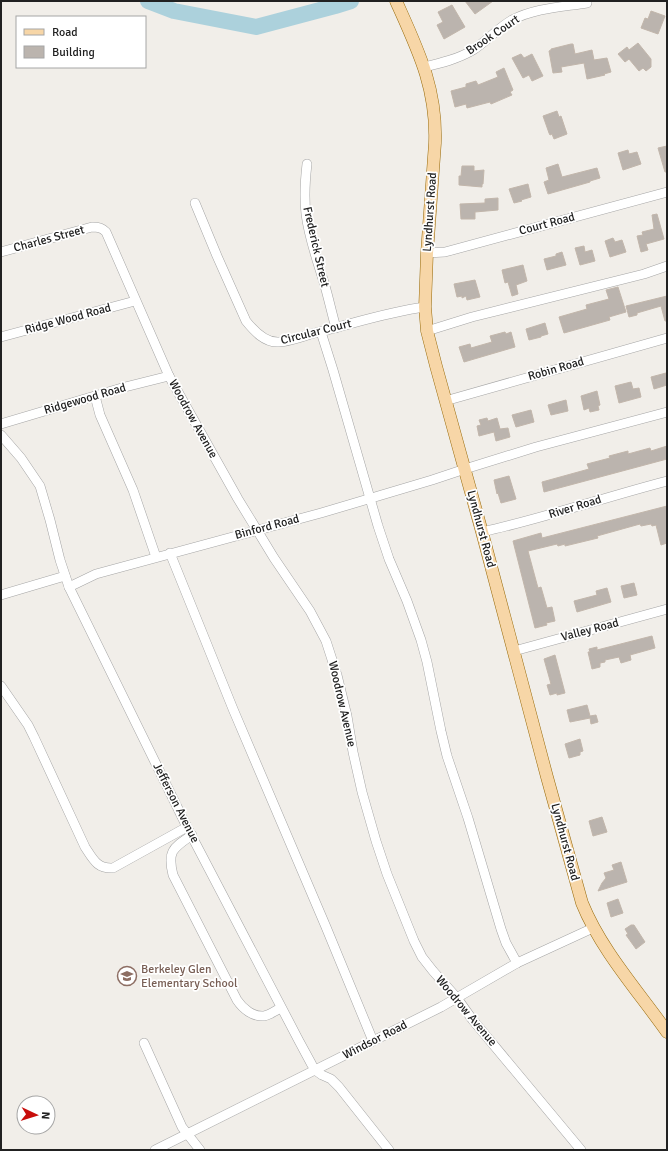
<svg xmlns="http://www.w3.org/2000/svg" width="668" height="1151" viewBox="0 0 668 1151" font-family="Signika,sans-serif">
<rect width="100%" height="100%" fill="#f1eee9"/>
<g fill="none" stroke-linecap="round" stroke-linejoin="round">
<polyline stroke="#acd1dc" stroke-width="16" points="148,1 174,11 256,27 335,6 351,1"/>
</g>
<g fill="#bbb4ae" stroke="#c2b6ab">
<polygon points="465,1 493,1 475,14"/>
<polygon points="452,5 465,27 444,39 437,25 443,22 438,12"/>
<polygon points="651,11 665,16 658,34 641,28 645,18 648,19"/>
<polygon points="638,43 651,59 651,67 646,71 643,68 639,71 629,59 625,62 618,54 627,47 629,50"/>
<polygon points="571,44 573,44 575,54 592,50 594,60 607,58 611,72 604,74 605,75 587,79 584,63 561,67 562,72 553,73 549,51 551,50 551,49"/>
<polygon points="521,54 524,58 532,54 543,76 532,81 529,75 523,78 512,58"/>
<polygon points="504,68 513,90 510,92 512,95 491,104 490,102 467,108 466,104 455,107 451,91 466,87 466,84 476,81 478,85 498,77 496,72"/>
<polygon points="557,111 559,117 561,116 567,134 554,139 552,134 550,135 549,133 543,116"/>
<polygon points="667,146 667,172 665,172 658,148"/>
<polygon points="628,150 629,154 637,152 641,164 623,170 618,153"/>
<polygon points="558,164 562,177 597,168 600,178 590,181 590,182 548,194 544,182 549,180 546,168"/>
<polygon points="462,166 474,166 474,171 484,170 483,184 482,184 482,187 459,185 459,176 461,176"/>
<polygon points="528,184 531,197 521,200 522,201 514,203 509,189"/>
<polygon points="498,198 498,210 475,212 475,219 461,219 460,204 485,203 485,199"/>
<polygon points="657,214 664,239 646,244 648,250 641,252 637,236 643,235 642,232 654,229 652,215"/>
<polygon points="613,238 615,242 622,240 626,252 610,257 605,241"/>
<polygon points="584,246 585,252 592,250 595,261 580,265 575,248"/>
<polygon points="562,252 566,265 547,270 544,259 556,256 556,254"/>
<polygon points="523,265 527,281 516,285 518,294 512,296 508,282 505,283 502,270"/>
<polygon points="475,280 480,297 467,300 466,296 462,298 462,296 457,297 454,284"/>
<polygon points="618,287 626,312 609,317 610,320 564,333 559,317 587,309 586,305 609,299 606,290"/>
<polygon points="667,296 667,321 665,321 661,306 637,313 637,315 629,317 626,306"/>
<polygon points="545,323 548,334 541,336 541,337 529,340 526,329"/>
<polygon points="505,332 506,334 511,332 515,347 464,362 459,347 470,344 471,348 492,342 490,336"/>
<polygon points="666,373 667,385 654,389 651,377"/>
<polygon points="631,382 633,389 639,388 641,397 619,403 615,386"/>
<polygon points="597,391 600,405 598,406 599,410 590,412 589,408 584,410 581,396"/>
<polygon points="566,400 568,411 551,415 548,405"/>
<polygon points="531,410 534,422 516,427 512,415"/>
<polygon points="487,418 488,421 497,418 500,429 508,428 510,437 496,441 494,432 479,436 477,426 481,425 479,420"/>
<polygon points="667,446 667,459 544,492 542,482 589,469 587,464 610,458 609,456 628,451 628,454 650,448 651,451"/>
<polygon points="509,476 516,499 501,503 498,493 497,494 494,480"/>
<polygon points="667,506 667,543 661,545 656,525 652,526 651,524 641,526 640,524 597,536 598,538 565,546 565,544 558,546 557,544 528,551 538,588 541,587 547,608 552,607 555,621 546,623 547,625 535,628 513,541 541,533 542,538"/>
<polygon points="634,583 637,595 624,598 621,586"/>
<polygon points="607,588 611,602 577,612 574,601 597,595 596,591"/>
<polygon points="652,636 655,648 630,655 631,660 621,663 619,657 605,660 605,662 600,663 600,667 592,669 588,652 590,652 589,649 597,647 597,650"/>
<polygon points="555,655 565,693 557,695 557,693 550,695 547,685 551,684 544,659"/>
<polygon points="587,705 590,716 596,715 598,722 591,724 590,718 570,722 567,710"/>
<polygon points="580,739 583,751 580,752 580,755 569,758 565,744"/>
<polygon points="602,817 607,832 593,836 589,821"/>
<polygon points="621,862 627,882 598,891 602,883 606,878 604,873 614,870 612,865"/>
<polygon points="618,899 623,913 611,917 607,903"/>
<polygon points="631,925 634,925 645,942 636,949 626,935 628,934 625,929"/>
</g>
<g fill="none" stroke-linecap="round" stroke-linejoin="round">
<defs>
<g id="minor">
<path d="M424,67C441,63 458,59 473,50C487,41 498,28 512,20C535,8 562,7 587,3"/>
<path d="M307,164C305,181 304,197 306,214C309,239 318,262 325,286C329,300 332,314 336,328"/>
<path d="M195,203L217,256L246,321C254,331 265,343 279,342C288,342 302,337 311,334C349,325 386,312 425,307"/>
<path d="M1,252L92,227C99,227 102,228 106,232L169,376L238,499L274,558L310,611L326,641L337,675L347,716L353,752L362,792L376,841L387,874L414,941L422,957L433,971L457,998L472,1019L581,1150"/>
<polyline points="427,253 445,252 667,192"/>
<polyline points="427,331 472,317 644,274 667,266"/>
<polyline points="321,332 333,370 378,526 389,559 407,601 421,640 427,662 441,731 447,756 468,818 501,929 506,943 517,963"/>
<polyline points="1,337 135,301"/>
<polyline points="95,396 100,415 133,490 156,557"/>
<polyline points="445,401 667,338"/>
<polyline points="1,424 125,387 169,376"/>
<polyline points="1,435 21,458 40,486 50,520 60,560 69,587 187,827 299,1041 312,1065 315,1070 322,1075 331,1079 339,1087 389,1150"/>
<path d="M482,532C545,518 605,497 667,481"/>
<polyline points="170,553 233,709 326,927 373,1041"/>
<polyline points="69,587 96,574 321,513 432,480 465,469 536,447 667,412"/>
<polyline points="1,595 65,576"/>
<polyline points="514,651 667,609"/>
<path d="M1,686L28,725L34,737L85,847C93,859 97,869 113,868L187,827"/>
<path d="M192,835C173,848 167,851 173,875L237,1000C243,1009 253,1017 264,1016C270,1015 276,1010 281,1008"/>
<polyline points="144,1043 182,1127 200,1150"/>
<polyline points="155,1150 441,1007 517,963 593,928"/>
</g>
<path id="major" d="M396,1C418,50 437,88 435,143L427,253L425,307L427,331L436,366L482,532L547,777L582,903C601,950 638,991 667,1032"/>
</defs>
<use href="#minor" stroke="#a5a5a5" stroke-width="10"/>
<use href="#major" stroke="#976908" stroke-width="13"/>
<use href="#minor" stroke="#fff" stroke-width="9"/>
<use href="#major" stroke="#f7d6a7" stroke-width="12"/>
</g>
<defs>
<symbol id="school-ring" viewBox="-11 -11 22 22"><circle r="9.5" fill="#fff" stroke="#8d6e63" stroke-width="1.5"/><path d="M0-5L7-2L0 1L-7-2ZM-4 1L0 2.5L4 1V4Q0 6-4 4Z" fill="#8d6e63"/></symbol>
</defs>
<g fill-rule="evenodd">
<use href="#school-ring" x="116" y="965" width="22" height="22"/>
</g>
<g text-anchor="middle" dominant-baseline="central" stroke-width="3.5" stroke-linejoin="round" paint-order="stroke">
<g font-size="12" fill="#212121" stroke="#fff">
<text transform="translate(493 35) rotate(-34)">Brook Court</text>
<text transform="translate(430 212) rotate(-86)">Lyndhurst Road</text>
<text transform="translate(547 224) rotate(-15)">Court Road</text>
<text transform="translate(49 239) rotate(-15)">Charles Street</text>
<text transform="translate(316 247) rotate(77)">Frederick Street</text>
<text transform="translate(68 319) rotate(-15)">Ridge Wood Road</text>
<text transform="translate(316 332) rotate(-14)">Circular Court</text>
<text transform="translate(556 369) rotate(-16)">Robin Road</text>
<text transform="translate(85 399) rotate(-16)">Ridgewood Road</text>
<text transform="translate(193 419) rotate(61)">Woodrow Avenue</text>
<text transform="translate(575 507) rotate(-17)">River Road</text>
<text transform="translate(267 527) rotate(-15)">Binford Road</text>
<text transform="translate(481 529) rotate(75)">Lyndhurst Road</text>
<text transform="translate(590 630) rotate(-15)">Valley Road</text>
<text transform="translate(342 704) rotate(77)">Woodrow Avenue</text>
<text transform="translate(176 803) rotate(63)">Jefferson Avenue</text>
<text transform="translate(565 842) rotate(75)">Lyndhurst Road</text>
<text transform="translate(466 1011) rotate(50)">Woodrow Avenue</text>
<text transform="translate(375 1040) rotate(-27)">Windsor Road</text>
</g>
<g font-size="12" fill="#785e54" stroke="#fff" text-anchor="start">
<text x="141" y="969">Berkeley Glen<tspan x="141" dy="14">Elementary School</tspan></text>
</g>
</g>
<rect width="668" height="1151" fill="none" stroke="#212121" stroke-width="4"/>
<rect x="16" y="16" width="130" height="52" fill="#ffffff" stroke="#a6a6a6"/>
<rect x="24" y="29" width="20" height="6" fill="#f7d6a7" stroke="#a6a6a6"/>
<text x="52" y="36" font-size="12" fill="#212121">Road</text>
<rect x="24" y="46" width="20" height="12" fill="#bbb4ae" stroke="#a6a6a6"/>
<text x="52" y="56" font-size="12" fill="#212121">Building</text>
<g transform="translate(36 1115) rotate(94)"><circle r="19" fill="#ffffff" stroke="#a6a6a6"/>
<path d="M0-3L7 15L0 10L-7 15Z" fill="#c80d0b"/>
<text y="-6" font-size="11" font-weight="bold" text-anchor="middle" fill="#212121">N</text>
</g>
</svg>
